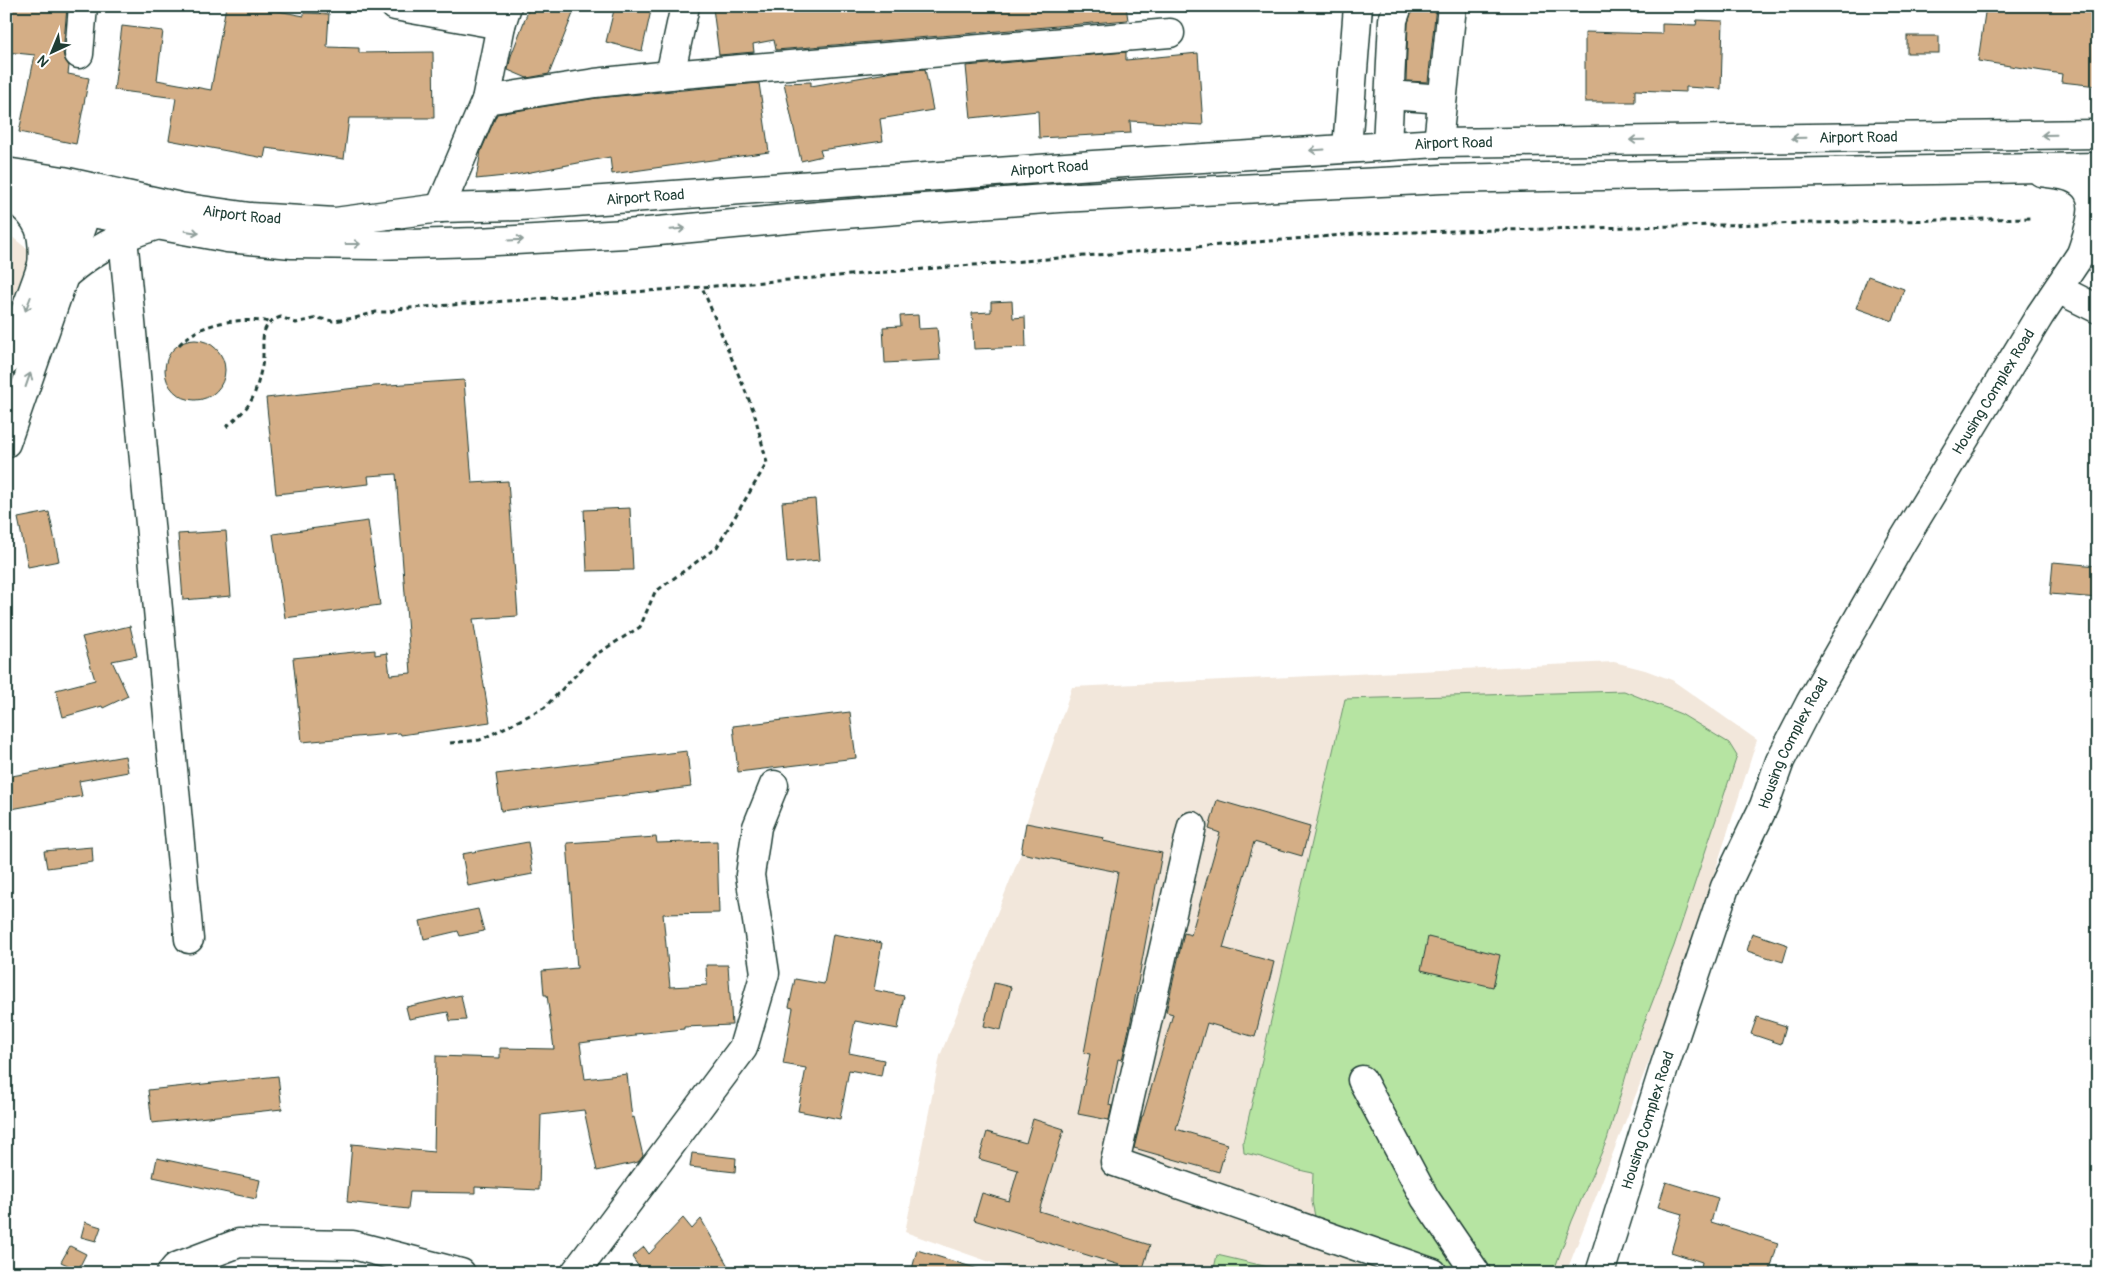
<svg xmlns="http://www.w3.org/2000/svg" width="2104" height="1279" viewBox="0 0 2104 1279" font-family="Pangolin,sans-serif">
<rect width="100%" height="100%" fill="#fff"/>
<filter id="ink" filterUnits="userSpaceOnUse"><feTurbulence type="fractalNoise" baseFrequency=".02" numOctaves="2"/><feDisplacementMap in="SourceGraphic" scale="10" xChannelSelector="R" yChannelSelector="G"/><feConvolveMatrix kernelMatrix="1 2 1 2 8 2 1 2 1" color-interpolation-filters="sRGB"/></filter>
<g filter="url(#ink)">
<g fill="#f2e7db">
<polygon points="6,232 31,252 6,317"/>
<polygon points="1614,662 1645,670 1672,680 1757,740 1678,987 1566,1273 1021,1273 905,1232 940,1056 1021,853 1026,823 1072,687"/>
</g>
<g fill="#b6e4a2" stroke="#6a906b">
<path d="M1624,691L1681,714L1729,743L1737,756L1674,946L1633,1052L1607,1140L1572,1221L1553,1273H1453L1316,1221L1312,1202L1313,1173C1289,1169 1268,1157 1244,1153L1243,1142L1345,699Z"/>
<polygon points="1217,1255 1294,1273 1213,1273"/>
</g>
<g fill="#d4ae86" stroke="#1f3d34">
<polygon points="6,6 67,7 63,53 65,60 69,66 68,74 89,78 76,144 19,132 35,55 6,52"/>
<polygon points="226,6 252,6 304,16 304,13 329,14 327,47 359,48 359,53 433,52 434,118 349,118 344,159 266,148 264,158 169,140 176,98 114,90 122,26 163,31 157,80 211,90"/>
<polygon points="530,6 576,6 549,74 527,78 508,70 511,56"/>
<polygon points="615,6 652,6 642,51 606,42"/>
<polygon points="725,6 1126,6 1128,20 776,50 774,40 753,44 754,52 719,55 713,8"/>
<polygon points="1413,6 1436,6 1428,82 1406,81 1408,23"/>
<polygon points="1986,6 2067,6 2098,9 2098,86 2061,82 2062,74 1978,61"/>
<polygon points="1697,20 1723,21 1721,89 1686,87 1686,92 1635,90 1635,102 1585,102 1585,32 1662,34 1662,24 1696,25"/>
<rect x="1907" y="36" width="32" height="17"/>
<polygon points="1126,52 1126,60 1198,53 1203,125 1130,121 1131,133 1039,138 1038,111 971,118 966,66"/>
<polygon points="925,69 933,110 880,119 883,141 820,150 822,156 801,161 784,83 811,82 811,86 893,72"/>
<polygon points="759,83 769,152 612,174 610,157 515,175 476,179 481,151 497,114 597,98"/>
<polygon points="1868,276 1904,289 1893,321 1856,308"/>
<polygon points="1012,301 1013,318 1025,317 1026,347 974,349 972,313 991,312 991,302"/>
<polygon points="918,315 919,329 937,328 940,360 885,363 883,327 901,326 900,316"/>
<circle cx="195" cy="370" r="30"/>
<polygon points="464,380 472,483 508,481 518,616 473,619 490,722 401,735 400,733 302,742 293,658 375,650 375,655 387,653 390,675 411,673 396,474 368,476 369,484 276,494 266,398 374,386"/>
<polygon points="815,499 820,560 787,563 782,502"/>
<polygon points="630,508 633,570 587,571 584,510"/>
<polygon points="49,512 59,561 28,567 18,518"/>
<polygon points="368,521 380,605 285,618 273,534"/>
<polygon points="226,531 231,596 183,600 178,534"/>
<polygon points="2053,562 2098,566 2098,598 2050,594"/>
<polygon points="130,626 137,656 112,661 128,696 103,708 102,706 63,717 56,690 95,680 82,637"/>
<polygon points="850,712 856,758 738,772 733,726"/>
<polygon points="687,751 691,787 501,811 496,774"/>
<polygon points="125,756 128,772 79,781 82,796 6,810 6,777"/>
<polygon points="1217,800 1310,827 1302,856 1254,842 1223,948 1274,962 1255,1037 1207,1023 1176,1129 1227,1144 1219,1172 1134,1148 1142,1116 1143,1116 1173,1014 1166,1012 1184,933 1191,935 1220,833 1209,829"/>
<polygon points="1026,823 1104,838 1103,841 1162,853 1131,1020 1122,1060 1118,1059 1109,1105 1112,1106 1109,1120 1078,1114 1090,1054 1084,1053 1118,872 1021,853"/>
<polygon points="656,837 657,843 717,841 719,913 663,914 670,987 707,985 706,965 728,965 732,1025 684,1027 684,1029 635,1034 635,1036 580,1043 585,1079 627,1074 632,1118 634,1117 643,1156 638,1162 597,1171 584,1110 541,1115 539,1190 475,1187 475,1193 410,1192 408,1209 347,1202 352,1144 434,1152 436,1056 500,1058 500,1048 554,1049 547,995 544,995 542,971 577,968 567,843"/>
<polygon points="528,842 533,874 468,886 462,854"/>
<polygon points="92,847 93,862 47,868 44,851"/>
<polygon points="478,909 484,931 460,936 458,931 424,939 420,921"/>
<polygon points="1752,933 1788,945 1783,962 1747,951"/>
<polygon points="833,934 882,943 874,990 904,996 898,1029 855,1021 849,1053 884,1060 881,1076 849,1070 840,1119 798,1111 806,1068 783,1064 793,1008 789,1007 795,979 824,984"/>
<polygon points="1428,937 1500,955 1493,987 1421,970"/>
<polygon points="994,983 1011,987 1001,1030 984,1026"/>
<polygon points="461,995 466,1020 450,1021 448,1012 409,1019 406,1007"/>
<polygon points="1757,1017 1786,1026 1781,1044 1751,1034"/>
<polygon points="278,1076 282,1109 152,1123 148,1090"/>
<polygon points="1033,1119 1064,1129 1039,1211 1150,1245 1142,1272 974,1220 982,1193 1009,1201 1018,1170 979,1159 987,1132 1026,1143"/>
<polygon points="692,1153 736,1158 735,1172 690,1167"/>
<polygon points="157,1158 260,1180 256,1199 153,1177"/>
<polygon points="1666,1182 1718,1198 1711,1222 1778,1243 1769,1273 1700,1273 1702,1262 1671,1252 1682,1214 1658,1207"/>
<polygon points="683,1218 692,1229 701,1219 732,1273 643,1273 632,1257 644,1247 649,1254"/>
<polygon points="85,1222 101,1227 96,1241 81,1237"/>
<polygon points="70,1246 86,1254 78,1270 61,1262"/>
<polygon points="917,1250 978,1269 977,1273 911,1273"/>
</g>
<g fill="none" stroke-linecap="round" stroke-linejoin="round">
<defs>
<g id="minor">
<polyline points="395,6 501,25"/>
<polyline points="79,54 83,6"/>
<polyline points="670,75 685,6"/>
<polyline points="1390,95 1442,99"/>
<polyline points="486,100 595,83 670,75 1170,33"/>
<polyline points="1438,143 1452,6"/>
<polyline points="1387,146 1393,20 1398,6"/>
<polyline points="1347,148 1358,6"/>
<path d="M2041,172C2051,174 2063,174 2072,178C2104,192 2091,224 2082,251"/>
<polyline points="440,208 486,100 501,25 507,6"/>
<polyline points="123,237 189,939"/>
<polyline points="2058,289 2098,309"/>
<path d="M6,361C28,303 53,246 62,184"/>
<polyline points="6,443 86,213 92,189"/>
<polyline points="1192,826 1115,1162 1433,1273"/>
<polyline points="1362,1080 1425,1198 1476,1273"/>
<polyline points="171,1273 176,1267 239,1243 353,1245 461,1273"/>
<polyline points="575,1273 743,1048 765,973 750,875 757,827 774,785"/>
<path id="s1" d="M1600,1273L1664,1068L1725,887L1764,806L1780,761L1810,703L1902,542L2040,315L2079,257L2098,235"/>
</g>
<g id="major">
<path id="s2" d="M6,172L63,181L180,207L250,217L335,222L440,208L519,206L1093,165L1438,143L2098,134"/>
<polyline points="6,197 227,238 292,244 375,245 477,242 626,234 830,215 1059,198 1442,179 2098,167"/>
<path d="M13,198C40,219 45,232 42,267"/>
<path d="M65,275C95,249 116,238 155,226"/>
</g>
</defs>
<use href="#minor" stroke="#1f3d34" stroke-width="31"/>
<use href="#major" stroke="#1f3d34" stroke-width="31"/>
<g stroke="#1f3d34" stroke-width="3" stroke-dasharray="5 4" stroke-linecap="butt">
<path d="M179,345C202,321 235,319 265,321L269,323"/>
<path d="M226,427C238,417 250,407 255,392C258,384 260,374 262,366C266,345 255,325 281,317L296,323L317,318L333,321L355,318L376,312H390L396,309L702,287L1368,233L2031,218"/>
<polyline points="450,743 480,740 544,708 595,655 640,627 655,592 717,547 767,463 754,412 702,287"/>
</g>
<use href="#minor" stroke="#fff" stroke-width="28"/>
<use href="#major" stroke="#fff" stroke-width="28"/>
</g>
<defs><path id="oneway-shaft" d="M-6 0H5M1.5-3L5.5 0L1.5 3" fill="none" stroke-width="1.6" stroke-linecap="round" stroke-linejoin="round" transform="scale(1.25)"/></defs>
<g stroke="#8f9e9a">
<use href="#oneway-shaft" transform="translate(2049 135) rotate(179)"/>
<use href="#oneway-shaft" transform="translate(1799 138) rotate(179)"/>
<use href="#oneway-shaft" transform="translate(1637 140) rotate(179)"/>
<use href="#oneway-shaft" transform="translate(1317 150) rotate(176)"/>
<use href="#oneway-shaft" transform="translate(678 229) rotate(-5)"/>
<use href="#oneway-shaft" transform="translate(192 232) rotate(9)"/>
<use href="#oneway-shaft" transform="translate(516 240) rotate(-3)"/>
<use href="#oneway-shaft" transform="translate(353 244)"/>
<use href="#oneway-shaft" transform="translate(28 304) rotate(111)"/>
<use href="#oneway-shaft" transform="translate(28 380) rotate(-71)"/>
</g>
</g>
<g text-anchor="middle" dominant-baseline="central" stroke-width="5" stroke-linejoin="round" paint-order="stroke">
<g font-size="15" fill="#1f3d34" stroke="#fff">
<text stroke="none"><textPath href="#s2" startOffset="1860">Airport Road</textPath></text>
<text stroke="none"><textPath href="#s2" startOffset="1455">Airport Road</textPath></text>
<text stroke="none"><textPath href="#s2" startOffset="1050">Airport Road</textPath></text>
<text stroke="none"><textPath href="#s2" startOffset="645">Airport Road</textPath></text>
<text stroke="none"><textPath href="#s2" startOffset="240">Airport Road</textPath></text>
<text stroke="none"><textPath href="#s1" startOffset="970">Housing Complex Road</textPath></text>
<text stroke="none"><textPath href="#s1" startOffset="565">Housing Complex Road</textPath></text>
<text stroke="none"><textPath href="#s1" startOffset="160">Housing Complex Road</textPath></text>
</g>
</g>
<rect width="2104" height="1279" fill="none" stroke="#fff" stroke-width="25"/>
<rect x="12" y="12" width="2079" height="1254" fill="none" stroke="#1f3d34" stroke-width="2" filter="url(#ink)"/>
<g transform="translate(52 52) rotate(224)" stroke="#ffffff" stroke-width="4" paint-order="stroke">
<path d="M0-4L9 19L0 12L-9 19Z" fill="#1f3d34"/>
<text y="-8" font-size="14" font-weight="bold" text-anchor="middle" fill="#1f3d34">N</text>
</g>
</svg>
